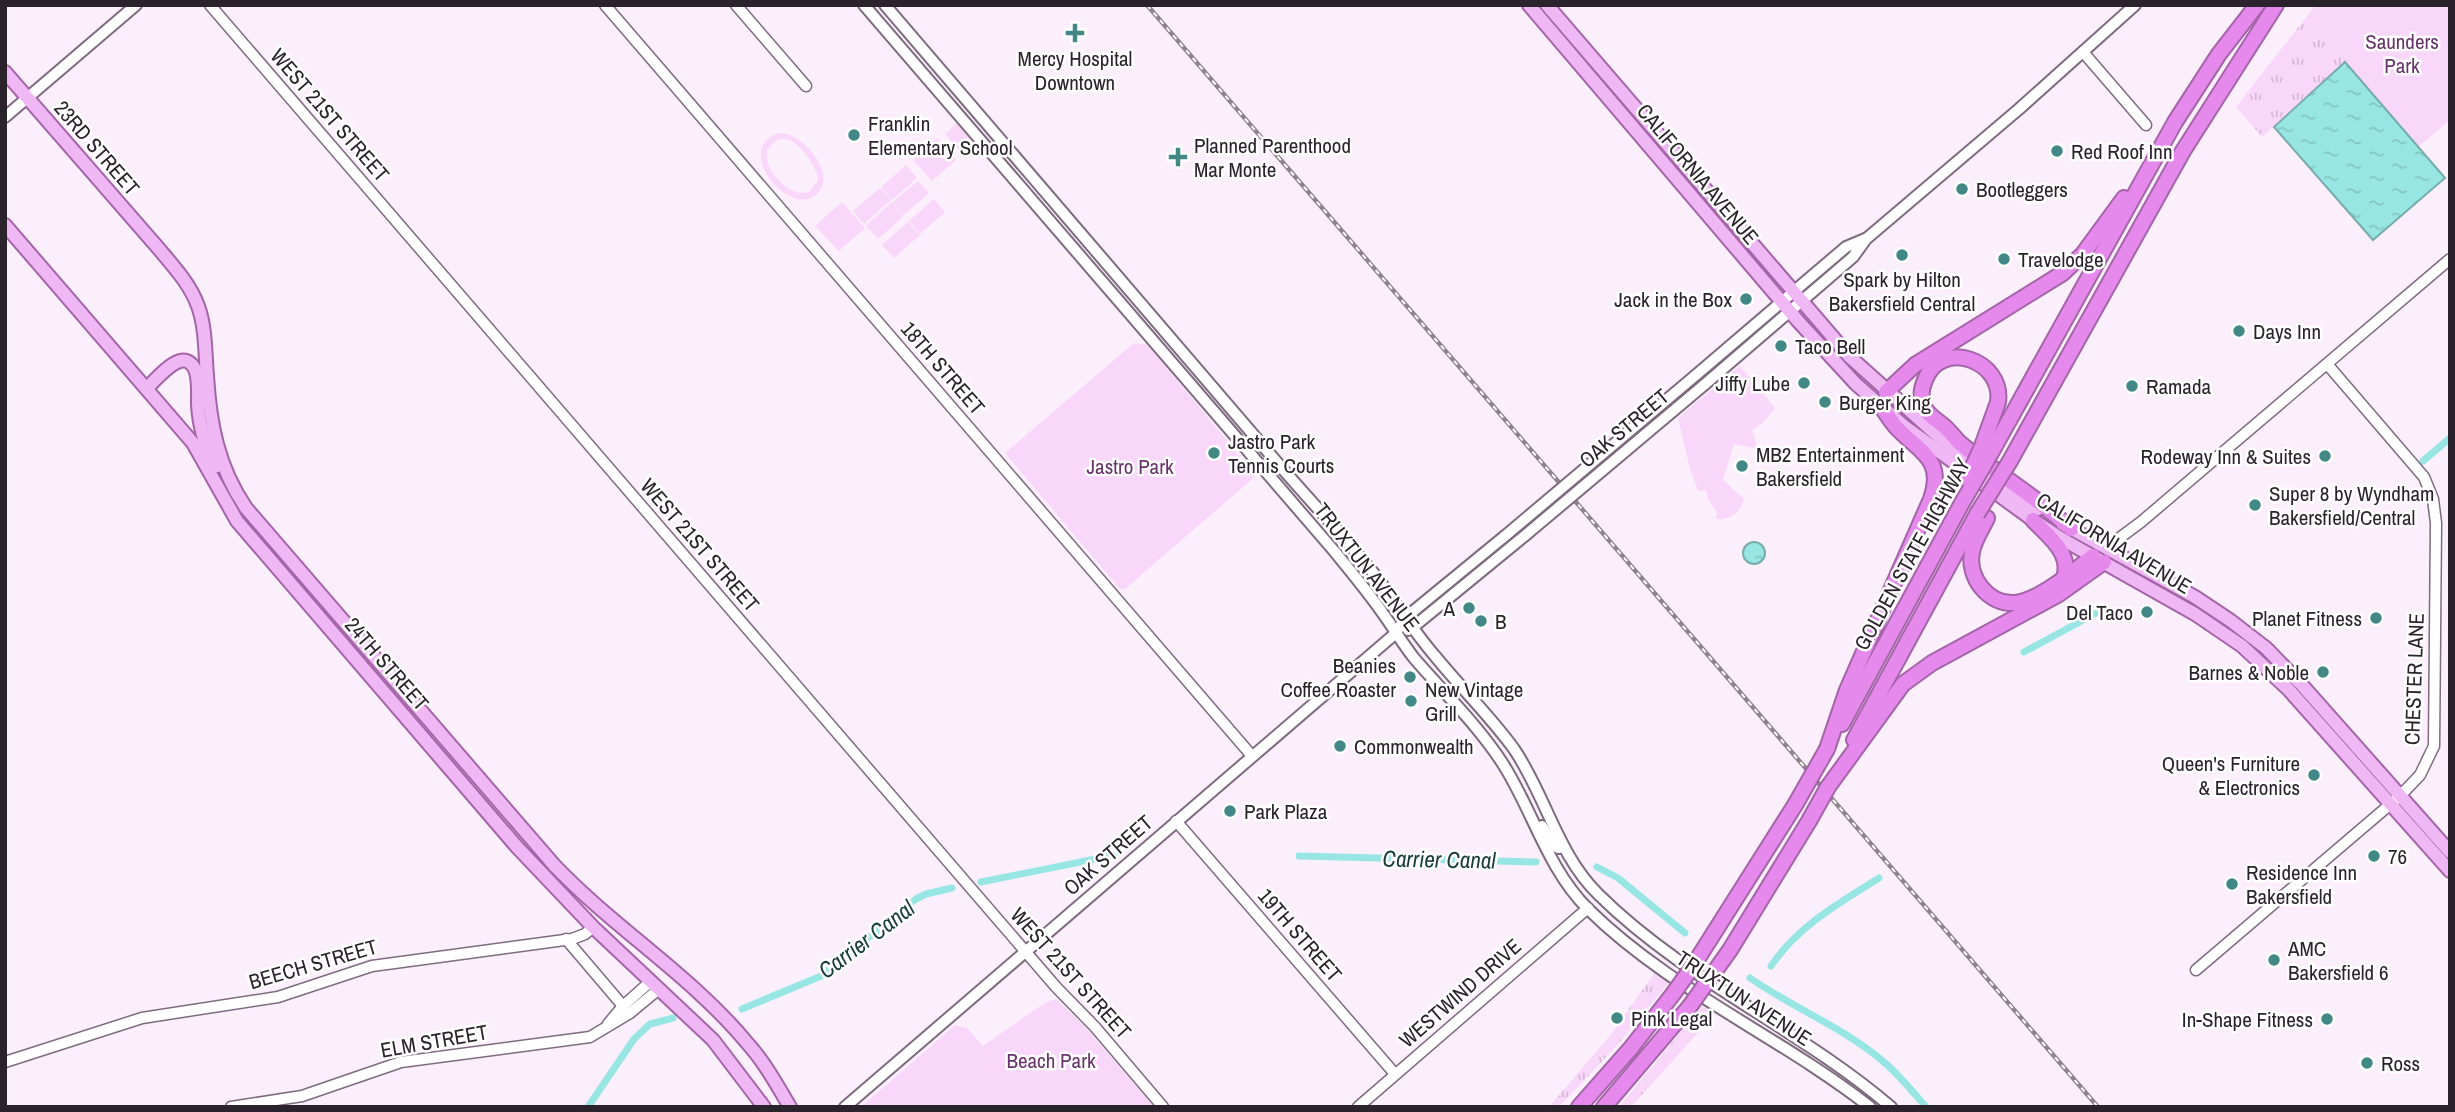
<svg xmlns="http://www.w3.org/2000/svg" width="2455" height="1112" viewBox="0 0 2455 1112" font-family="'Archivo Narrow',sans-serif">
<defs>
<pattern id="grass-tufts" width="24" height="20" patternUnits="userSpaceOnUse" patternTransform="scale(1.75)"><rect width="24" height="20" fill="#f9d7fa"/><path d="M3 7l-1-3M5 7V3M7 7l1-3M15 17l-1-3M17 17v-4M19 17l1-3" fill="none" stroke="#d6b8d6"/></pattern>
<pattern id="water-ripples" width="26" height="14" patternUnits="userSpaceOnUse" patternTransform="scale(1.75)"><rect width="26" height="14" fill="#97e6e3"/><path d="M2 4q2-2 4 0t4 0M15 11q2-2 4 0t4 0" fill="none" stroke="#82c5c3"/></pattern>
</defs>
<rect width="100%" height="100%" fill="#fceffc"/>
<g fill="url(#grass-tufts)">
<polygon points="1537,5 1541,5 1755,255 1741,247"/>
<polygon points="2307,16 2308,17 2450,62 2346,61 2262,137 2236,107"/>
<polygon points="1655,972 1669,982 1620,1042 1559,1107 1549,1107 1612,1033"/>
<polygon points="1702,1006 1714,1015 1631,1107 1619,1107"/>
</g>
<g fill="#f9d7fa" fill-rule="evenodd">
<polygon points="2316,5 2450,5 2450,120 2418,147 2307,16"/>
<polygon points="957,123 979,147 966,158 945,134"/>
<path d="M779,133C802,132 838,173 817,194C790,220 731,148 779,133ZM777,140C782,139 784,138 789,140C800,143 818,169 818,180L809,192C789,199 763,169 767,150Z"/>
<polygon points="937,138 956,160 932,181 913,160"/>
<polygon points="906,165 917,178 892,200 881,187"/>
<polygon points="918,181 929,193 904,215 893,202"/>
<polygon points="880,188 891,200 864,224 853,211"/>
<polygon points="934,199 945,212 920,234 909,221"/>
<polygon points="842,202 865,228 839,251 815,226"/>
<polygon points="892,202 904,216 878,239 866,226"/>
<polygon points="908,222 920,235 894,258 882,245"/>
<polygon points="1134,343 1148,345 1256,476 1125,589 1120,589 1005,453"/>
<path d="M1740,366L1775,408L1762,424L1752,430L1758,449L1734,444L1723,480L1744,499C1741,513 1730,520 1716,519L1717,513L1707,497L1706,490L1698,491L1690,469L1678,418Z"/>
<polygon points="1056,999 1084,1026 1154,1107 861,1107 955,1025 967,1028 983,1046 1046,1002"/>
</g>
<g fill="url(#water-ripples)" stroke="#77acac" stroke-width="2">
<polygon points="2345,62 2445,178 2373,240 2274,127"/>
<circle cx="1754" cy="553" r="11"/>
</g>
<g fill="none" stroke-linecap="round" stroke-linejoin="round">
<g stroke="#97e6e3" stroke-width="7">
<polyline points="2423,461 2450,438"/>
<polyline points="2024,652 2098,612"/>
<polyline points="1299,856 1536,862"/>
<polyline points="1597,867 1618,878 1685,933"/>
<polyline points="981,882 1115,855"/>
<path d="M1771,966C1798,926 1838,904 1879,878"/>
<path d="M1750,978C1793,1008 1845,1028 1885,1063C1900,1076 1913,1092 1926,1107"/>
<polyline points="742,1009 821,976 916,899 926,894 952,888"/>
<polyline points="588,1107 634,1039 650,1024 673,1018"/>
</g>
<defs>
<g id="tertiary">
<polyline points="210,5 1056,987 1095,1027 1163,1107"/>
<polyline points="605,5 1252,756"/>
<polyline points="736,5 806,86"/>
<polyline points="2083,52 2146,125"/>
<polyline points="2106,548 2141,522 2450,259"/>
<polyline points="1176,821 1395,1074"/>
<polyline points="566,939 623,1006"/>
<polyline points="2196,970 2400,796 2420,775 2434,746 2436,523 2433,499 2424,477 2327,364"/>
<polyline points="608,1024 623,1006 651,981"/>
<polyline points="5,1062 142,1018 278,997 372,966 572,939 585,934 593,927"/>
<polyline points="231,1107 302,1096 401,1062 590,1037 630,1013 659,989"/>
<polyline points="1358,1107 1588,908"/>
</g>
<g id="secondary">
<path d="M864,5L1335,552C1352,573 1369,593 1384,615C1394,629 1403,644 1414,658C1444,693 1478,725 1503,764C1533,811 1547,868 1588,909C1670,990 1781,1037 1870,1107"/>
<path d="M885,5L1281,467C1312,503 1346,538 1375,575C1396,602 1413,631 1435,656C1461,688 1490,716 1514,749C1546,796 1557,854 1599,895C1685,980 1800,1029 1891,1107"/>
<polyline points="5,117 136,5"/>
<polyline points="1696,375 1846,247 1865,239"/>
<polyline points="1704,385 1853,257 1866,239 2019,109 2135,5"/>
<polyline points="1408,630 1412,628 1528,533"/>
<polyline points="1542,826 1553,845 1558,848 1564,847"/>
<polyline points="845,1107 1396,633 1405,618 1505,536"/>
</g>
<g id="primary">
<polyline points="1529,5 1798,321 1856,384 1904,426 2033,520 2062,539 2195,614 2242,646 2289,690 2450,871"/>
<polyline points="1547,5 1850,357 1938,436 1998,482 2038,509"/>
<path d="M5,72L159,249C174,267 190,284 198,306C206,328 205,353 207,376C210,424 218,467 246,508L554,865C615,929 692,976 748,1044C765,1063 777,1085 790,1107"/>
<polyline points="5,225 193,443 237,521 517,847 593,927 713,1040 764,1107"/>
<path d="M147,388C155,380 169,364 180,361C188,359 194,365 196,372C199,382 198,394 198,404C199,425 205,449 217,466"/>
<polyline points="2063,524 2195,597 2231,621 2266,648 2302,685 2450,852"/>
</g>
<g id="motorway">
<polyline points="1886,392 1915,365 2063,273 2083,254 2124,198"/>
<path d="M1981,449L1998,402C2004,360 1941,338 1925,380C1921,389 1920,398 1924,407C1929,417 1939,421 1947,429C1952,434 1956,440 1961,444C1997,474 2037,497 2071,529"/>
<polyline points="1991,453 2175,122 2219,54 2257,5"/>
<polyline points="2010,461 2183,151 2276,5"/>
<path d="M1987,518C1982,529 1974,540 1972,552C1967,577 1988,605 2015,603C2038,601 2075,571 2093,556"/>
<path d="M2033,520C2049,537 2072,553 2064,578"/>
<polyline points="1842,724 1962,503"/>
<polyline points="1854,740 1977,514"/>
<path d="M1827,749L1847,690L1931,499C1945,458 1919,452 1896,427C1891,421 1887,415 1883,409"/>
<polyline points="1828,787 1903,684 1932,663 2059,594 2104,562"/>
<polyline points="1693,966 1795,805"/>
<polyline points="1710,978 1730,950 1809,821"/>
<polyline points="1579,1107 1631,1048 1673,994"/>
<polyline points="1604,1107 1690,1006"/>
</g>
</defs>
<use href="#tertiary" stroke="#7e6b7f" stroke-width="13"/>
<use href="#secondary" stroke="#7e6b7f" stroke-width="14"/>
<use href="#primary" stroke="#a465a8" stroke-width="16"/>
<use href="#motorway" stroke="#a465a8" stroke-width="18"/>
<use href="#tertiary" stroke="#fff" stroke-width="10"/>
<use href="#secondary" stroke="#fff" stroke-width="10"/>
<use href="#primary" stroke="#efb8f4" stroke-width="12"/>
<use href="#motorway" stroke="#e589ec" stroke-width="14"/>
<defs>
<polyline id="rail" points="1147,5 2098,1107"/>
</defs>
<use href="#rail" stroke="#8d828d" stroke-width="4.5"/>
<use href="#rail" stroke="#fff" stroke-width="2" stroke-dasharray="5" stroke-linecap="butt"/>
<defs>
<g id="secondary-bridge">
<polyline points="1528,533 1704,385"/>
<polyline points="1505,536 1696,375"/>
</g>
<g id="motorway-bridge">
<polyline points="1967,479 1981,449"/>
<polyline points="1962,503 1991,453"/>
<polyline points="1977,514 2010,461"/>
<polyline points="1795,805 1827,749"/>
<polyline points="1809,821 1828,787"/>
<polyline points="1673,994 1693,966"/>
<polyline points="1690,1006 1710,978"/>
</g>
</defs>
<use href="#secondary-bridge" stroke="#7e6b7f" stroke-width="14" stroke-linecap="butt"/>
<use href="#motorway-bridge" stroke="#a465a8" stroke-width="18" stroke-linecap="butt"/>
<use href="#secondary-bridge" stroke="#fff" stroke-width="10"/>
<use href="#motorway-bridge" stroke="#e589ec" stroke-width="14"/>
</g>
<g fill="#418886" stroke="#fff" stroke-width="2.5">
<path d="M1071.5 22.5h7v7h7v7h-7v7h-7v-7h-7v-7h7z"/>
<circle cx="854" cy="135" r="7"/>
<circle cx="2057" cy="151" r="7"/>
<path d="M1174.5 146.5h7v7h7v7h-7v7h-7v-7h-7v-7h7z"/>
<circle cx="1962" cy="189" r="7"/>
<circle cx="1902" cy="255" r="7"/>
<circle cx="2004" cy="259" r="7"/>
<circle cx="1746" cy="299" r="7"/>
<circle cx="2239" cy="331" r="7"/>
<circle cx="1781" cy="346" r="7"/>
<circle cx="1804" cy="383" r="7"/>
<circle cx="2132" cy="386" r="7"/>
<circle cx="1825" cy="402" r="7"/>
<circle cx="1214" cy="453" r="7"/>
<circle cx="2325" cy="456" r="7"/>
<circle cx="1742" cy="466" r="7"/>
<circle cx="2255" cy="505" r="7"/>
<circle cx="1469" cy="608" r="7"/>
<circle cx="2147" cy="612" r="7"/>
<circle cx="2376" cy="618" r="7"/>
<circle cx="1481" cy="621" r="7"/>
<circle cx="2323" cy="672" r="7"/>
<circle cx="1410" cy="677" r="7"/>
<circle cx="1411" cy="701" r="7"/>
<circle cx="1340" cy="746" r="7"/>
<circle cx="2314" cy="775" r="7"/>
<circle cx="1230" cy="811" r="7"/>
<circle cx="2374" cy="856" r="7"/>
<circle cx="2232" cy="884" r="7"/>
<circle cx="2274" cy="960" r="7"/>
<circle cx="1617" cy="1018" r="7"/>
<circle cx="2327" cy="1019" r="7"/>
<circle cx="2367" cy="1063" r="7"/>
</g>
<g text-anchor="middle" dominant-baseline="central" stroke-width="5" stroke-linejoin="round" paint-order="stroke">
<g font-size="21" fill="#67336a" stroke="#fff">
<text x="2402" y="41">Saunders<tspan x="2402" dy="24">Park</tspan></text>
<text x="1130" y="466">Jastro Park</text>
<text x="1051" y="1060">Beach Park</text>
</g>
<g font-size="21" fill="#2b232b" stroke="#fff" text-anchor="start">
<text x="1075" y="58" text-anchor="middle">Mercy Hospital<tspan x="1075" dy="24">Downtown</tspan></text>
<text x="868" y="123">Franklin<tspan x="868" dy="24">Elementary School</tspan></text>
<text x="1194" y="145">Planned Parenthood<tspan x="1194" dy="24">Mar Monte</tspan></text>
<text x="2071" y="151">Red Roof Inn</text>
<text x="1976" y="189">Bootleggers</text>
<text x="2018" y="259">Travelodge</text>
<text x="1902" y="279" text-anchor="middle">Spark by Hilton<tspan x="1902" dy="24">Bakersfield Central</tspan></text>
<text x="1732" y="299" text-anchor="end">Jack in the Box</text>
<text x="2253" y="331">Days Inn</text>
<text x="1795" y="346">Taco Bell</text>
<text x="1790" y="383" text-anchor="end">Jiffy Lube</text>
<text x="2146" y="386">Ramada</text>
<text x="1839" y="402">Burger King</text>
<text x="1228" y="441">Jastro Park<tspan x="1228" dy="24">Tennis Courts</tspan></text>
<text x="1756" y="454">MB2 Entertainment<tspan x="1756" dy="24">Bakersfield</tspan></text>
<text x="2311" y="456" text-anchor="end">Rodeway Inn &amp; Suites</text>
<text x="2269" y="493">Super 8 by Wyndham<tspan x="2269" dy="24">Bakersfield/Central</tspan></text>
<text x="1455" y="608" text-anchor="end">A</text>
<text x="2133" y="612" text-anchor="end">Del Taco</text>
<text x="2362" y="618" text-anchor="end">Planet Fitness</text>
<text x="1495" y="621">B</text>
<text x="1396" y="665" text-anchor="end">Beanies<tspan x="1396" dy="24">Coffee Roaster</tspan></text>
<text x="2309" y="672" text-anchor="end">Barnes &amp; Noble</text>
<text x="1425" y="689">New Vintage<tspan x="1425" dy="24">Grill</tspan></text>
<text x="1354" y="746">Commonwealth</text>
<text x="2300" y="763" text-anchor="end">Queen's Furniture<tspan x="2300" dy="24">&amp; Electronics</tspan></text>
<text x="1244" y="811">Park Plaza</text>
<text x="2388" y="856">76</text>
<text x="2246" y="872">Residence Inn<tspan x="2246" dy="24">Bakersfield</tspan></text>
<text x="2288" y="948">AMC<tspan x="2288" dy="24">Bakersfield 6</tspan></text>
<text x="1631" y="1018">Pink Legal</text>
<text x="2313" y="1019" text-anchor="end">In-Shape Fitness</text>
<text x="2381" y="1063">Ross</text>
</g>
<g font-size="21" fill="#2b232b" stroke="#fff">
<text transform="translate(330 115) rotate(49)">WEST 21ST STREET</text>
<text transform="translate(97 148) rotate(49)">23RD STREET</text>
<text transform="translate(1698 174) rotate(50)">CALIFORNIA AVENUE</text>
<text transform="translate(943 368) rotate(49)">18TH STREET</text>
<text transform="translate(1624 428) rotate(-40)">OAK STREET</text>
<text transform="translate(2114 543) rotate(31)">CALIFORNIA AVENUE</text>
<text transform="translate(700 545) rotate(49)">WEST 21ST STREET</text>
<text transform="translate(1912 554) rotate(-61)">GOLDEN STATE HIGHWAY</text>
<text transform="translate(1367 567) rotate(52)">TRUXTUN AVENUE</text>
<text transform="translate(387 664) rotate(49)">24TH STREET</text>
<text transform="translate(2414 679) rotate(-88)">CHESTER LANE</text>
<text transform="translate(1108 855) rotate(-41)">OAK STREET</text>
<text transform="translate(1300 935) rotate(49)">19TH STREET</text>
<text transform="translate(313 964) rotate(-16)">BEECH STREET</text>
<text transform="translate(1071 973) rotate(48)">WEST 21ST STREET</text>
<text transform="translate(1460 993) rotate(-41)">WESTWIND DRIVE</text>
<text transform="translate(1744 998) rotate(33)">TRUXTUN AVENUE</text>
<text transform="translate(434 1041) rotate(-10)">ELM STREET</text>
</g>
<g font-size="23" font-style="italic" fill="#163c3b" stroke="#fff">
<text transform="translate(1439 859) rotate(1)">Carrier Canal</text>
<text transform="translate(866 939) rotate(-37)">Carrier Canal</text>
</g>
</g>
<rect width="2455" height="1112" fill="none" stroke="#2b232b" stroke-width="14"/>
</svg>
